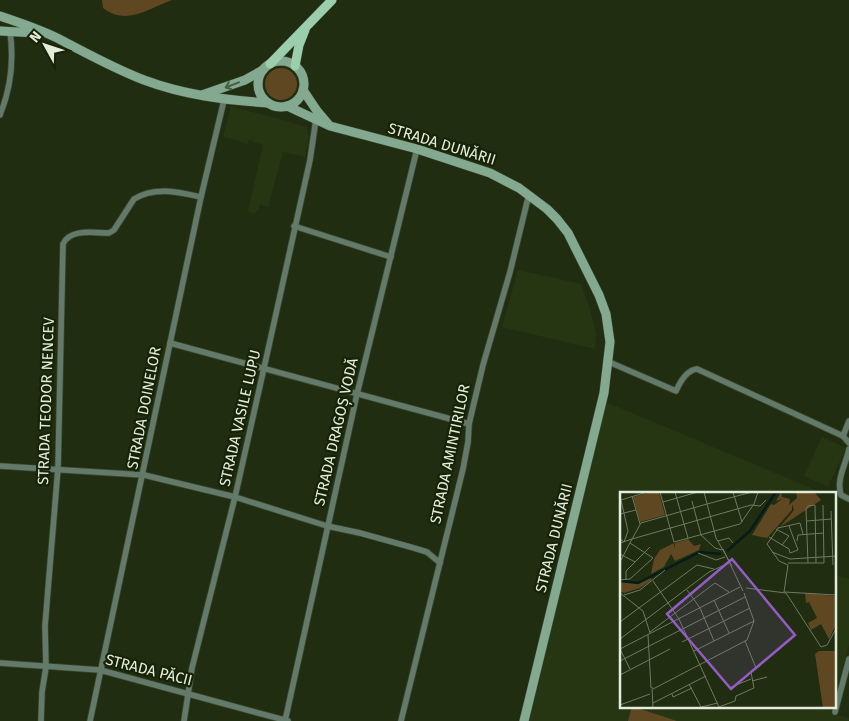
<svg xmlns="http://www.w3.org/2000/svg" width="849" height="721" viewBox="0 0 849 721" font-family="'Fira Sans',sans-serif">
<rect width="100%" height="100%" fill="#202d11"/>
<g fill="#263613">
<polygon points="231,106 307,127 309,137 305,157 283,152 268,207 260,204 258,210 254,214 248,211 263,145 249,140 247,144 223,136"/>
<polygon points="518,270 581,284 588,302 596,333 595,349 502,327"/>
<polygon points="606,402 823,493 622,493 622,707 832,707 830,713 849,718 849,721 528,721"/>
<polygon points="822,437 846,448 828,487 804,476"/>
<polygon points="835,575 849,579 849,644 835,694"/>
</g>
<g fill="#5f4721">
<path d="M102,0H172C147,9 127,26 103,8Z"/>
<circle cx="281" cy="84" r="16"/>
<polygon points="632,707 634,707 677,721 628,721"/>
</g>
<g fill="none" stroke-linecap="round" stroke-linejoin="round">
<defs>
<g id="street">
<path d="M0,115C11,88 14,60 10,31"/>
<polyline points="294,226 391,257"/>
<polyline points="170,343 469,424"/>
<path d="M609,362L676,391C680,382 687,370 697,369L843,436"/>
<polyline points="849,421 843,436 849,443"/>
<path d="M849,449C846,464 836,479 841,495L849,499"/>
<polyline points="0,466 144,475 235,497 327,526 360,533 414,548 427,552 440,563"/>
<polyline points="0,663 100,670 288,721"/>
<polyline points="835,712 849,659"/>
<path d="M41,721L42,692L46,667L45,626L58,468L63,244C70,228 95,233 109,233L114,230L134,199C155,186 179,192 201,197"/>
<polyline points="90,721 201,197 224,100"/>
<polyline points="184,721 192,668 235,497 264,368 310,160 316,119"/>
<polyline points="285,721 357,394 417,149"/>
<polyline points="401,721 463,469 468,442 469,424 483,365 510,272 529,194"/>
</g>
<g id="secondary">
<path d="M0,16C20,23 42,30 61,40C88,54 115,69 144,80C184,95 225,100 268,103"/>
<polyline points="0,31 37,33"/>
<circle cx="281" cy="84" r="23"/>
<polyline points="303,90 317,111 328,124"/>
<polyline points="202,95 245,80 263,70"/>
<polyline points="287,106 330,126 417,149 490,173 519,188 547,209 557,219 568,233 599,295 606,314 610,342 604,393 524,721"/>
</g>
<g id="primary">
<polyline points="270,64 332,0"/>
<polyline points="295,66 299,45 305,30"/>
</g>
</defs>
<use href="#street" stroke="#3b482d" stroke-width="7"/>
<use href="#secondary" stroke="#3b482d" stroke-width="10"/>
<use href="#primary" stroke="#3b482d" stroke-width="10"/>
<use href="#street" stroke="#637a6b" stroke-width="5.5"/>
<use href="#secondary" stroke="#83a990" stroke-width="9"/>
<use href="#primary" stroke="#9cceae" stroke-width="9"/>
</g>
<defs><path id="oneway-shaft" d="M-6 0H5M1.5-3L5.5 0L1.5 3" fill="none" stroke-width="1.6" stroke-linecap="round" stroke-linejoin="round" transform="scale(1.25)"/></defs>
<use stroke="#485f45" href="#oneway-shaft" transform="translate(232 85) rotate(159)"/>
<g text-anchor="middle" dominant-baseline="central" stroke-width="4.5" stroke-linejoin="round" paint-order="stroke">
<g font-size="15" fill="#e4eddb" stroke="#172307">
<text transform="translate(442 144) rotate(17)">STRADA DUNĂRII</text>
<text transform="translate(46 401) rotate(-88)">STRADA TEODOR NENCEV</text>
<text transform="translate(144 408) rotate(-79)">STRADA DOINELOR</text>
<text transform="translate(240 418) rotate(-77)">STRADA VASILE LUPU</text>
<text transform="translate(336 432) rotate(-77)">STRADA DRAGOȘ VODĂ</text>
<text transform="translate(450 454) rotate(-78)">STRADA AMINTIRILOR</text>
<text transform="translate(554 538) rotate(-76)">STRADA DUNĂRII</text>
<text transform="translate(149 670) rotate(14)">STRADA PĂCII</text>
</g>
</g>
<g transform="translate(620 492)">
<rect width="216" height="216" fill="#202d11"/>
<path d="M31,0H39L45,23L20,30L13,5ZM161,0L162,5L170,7L169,13L177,6L176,0H194L201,8L160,35L174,18L172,12V18L147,46L132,43L151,12L154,13L162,7L156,9ZM68,47L74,54L81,52L79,58L55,69L51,62L44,75L31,82L34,67L40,58L54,51V57L55,51ZM30,85L32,88L20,96L4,101L0,99V90L18,91ZM185,101L216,104V133L209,147L201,132L191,138L188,131L197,126L189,110L186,111ZM199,159H216V216H203L195,162Z" fill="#5f4721"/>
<path fill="none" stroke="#041d19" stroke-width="2.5" d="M107,59L130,39L156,0M1,89L18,91L80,60L101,62"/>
<path fill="none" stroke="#6e7a62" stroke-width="1" d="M40,0L54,50L120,32L134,12L138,0M55,0L68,46M84,0L96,46L112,74M113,0L122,30M12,4L20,32M1,8L27,0M72,9L81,43L95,56L102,58M43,10L78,0M87,12L132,0M211,19L213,73M0,22L16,18M187,29L211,27M169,34L178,58L170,61M159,35L147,52L159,69L168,73L164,100L217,103M158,36L180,31L183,42M156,37L169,44L162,53M149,45L169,57L170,61M0,47L4,50L8,39L1,8M98,49L109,46L113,51M177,49L178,43L204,41M0,51L12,47L21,31L87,12M103,57L123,99M152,60L170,67L217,64M78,61L96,68L105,65M0,62L15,70M0,70L12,47L131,13L140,14L146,8M168,71H204L203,13M188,71L186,17L188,14L195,13L196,71M0,88L10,87L33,66L10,51M6,88V79L30,55M33,89L59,127L99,215M126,96L166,101L201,155L207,153L217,135M67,98L80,116L94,149M0,101L23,119L30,141M4,103L20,98L45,78M94,108L109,141M0,130L77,73L94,77M30,140L95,91L109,100M28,143L31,196M0,147L89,80L109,71M125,149L136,176M62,150L130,116M0,157L120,95M0,157L10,177M74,159L134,129M0,169L125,105M0,183L50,157M132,189L147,185M69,192L81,215L98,211M32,195L33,216M111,195L131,187M33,197L127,148L134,129L124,101M52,202L53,205L72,196M33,211L86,184M0,213L30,202M96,216L115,209L116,204L134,196L131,180L141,173"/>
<path fill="#955cc6" fill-opacity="0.15" stroke="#955cc6" stroke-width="2.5" d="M112,67L175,143L111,197L47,122Z"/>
<rect width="216" height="216" fill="none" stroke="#e4eddb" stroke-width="2.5"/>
</g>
<g transform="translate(45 45) rotate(310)" stroke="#172307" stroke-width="4" paint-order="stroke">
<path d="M0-4L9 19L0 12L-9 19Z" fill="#e4eddb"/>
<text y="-8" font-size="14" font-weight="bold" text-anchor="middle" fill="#e4eddb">N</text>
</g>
</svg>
